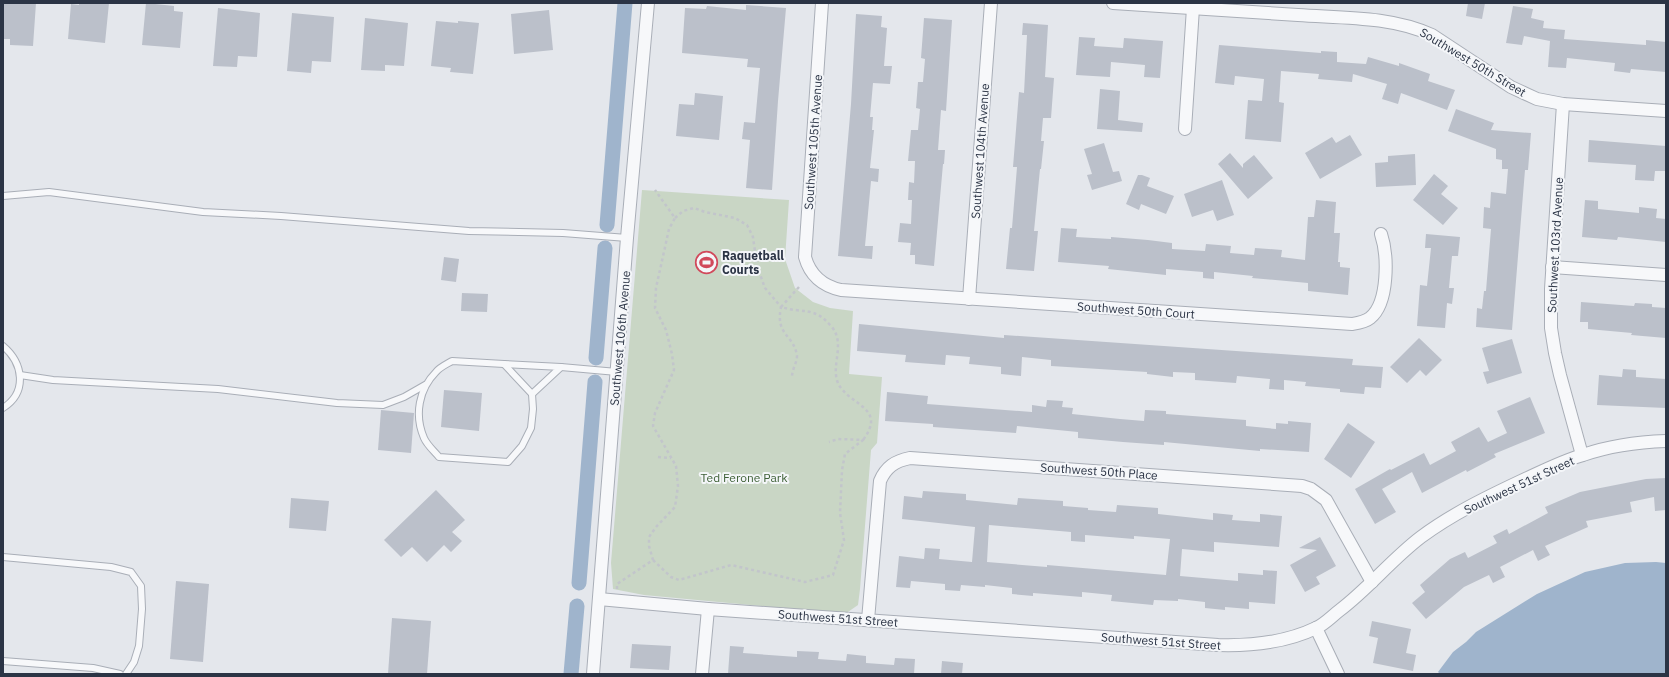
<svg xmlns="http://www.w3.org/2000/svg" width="1669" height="677" viewBox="0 0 1669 677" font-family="'IBM Plex Sans',sans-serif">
<rect width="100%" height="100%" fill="#e4e7ec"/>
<polygon fill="#c9d6c5" points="642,190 789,200 785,259 795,288 813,302 830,308 853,311 849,374 882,377 877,443 871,450 860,589 858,605 845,614 644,595 613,589 611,563"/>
<polygon fill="#9fb4cc" points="1656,562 1666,563 1666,674 1440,674 1438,672 1453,652 1466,642 1476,632 1537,594 1585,572 1625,563"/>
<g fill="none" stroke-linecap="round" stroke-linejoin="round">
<g stroke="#9fb4cc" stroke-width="15">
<polyline points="607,225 625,3"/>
<polyline points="596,358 605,248"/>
<polyline points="579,583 595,382"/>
<polyline points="571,674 577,606"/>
</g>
</g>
<g fill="#bbc0ca" fill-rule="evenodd">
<polygon points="3,3 36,3 33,46 10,45 10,39 3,39"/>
<polygon points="79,3 109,3 105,43 68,39 71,4 79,5"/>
<polygon points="146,3 174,6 174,11 183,12 180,48 142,45"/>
<polygon points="1468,3 1485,3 1482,19 1466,16"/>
<polygon points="746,5 786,8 778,101 772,190 746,188 750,140 742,139 744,122 755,123 760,68 747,67 748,59 682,53 685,8 706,9 707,6 746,10"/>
<polygon points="1513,6 1533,9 1531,18 1544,21 1543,28 1565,30 1564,39 1646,45 1646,40 1666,42 1666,72 1631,69 1630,73 1614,71 1615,63 1567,58 1566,68 1548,67 1550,41 1524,36 1522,45 1506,43"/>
<polygon points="218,8 260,13 257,57 238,56 237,67 213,66"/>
<polygon points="549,10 553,50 514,54 511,14"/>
<polygon points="292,13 334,17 331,62 312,61 311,73 287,71"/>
<polygon points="856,14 882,16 881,27 887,28 884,66 892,66 890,84 873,83 870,117 873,117 872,130 874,130 870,168 879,169 878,182 871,181 865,246 873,246 872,259 838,256 851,104"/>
<polygon points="365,18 408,23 404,66 385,65 385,71 361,70"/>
<polygon points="924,18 952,20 946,111 941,110 938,150 945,150 944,164 943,164 934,266 915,264 915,255 910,255 911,243 898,242 900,223 911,224 912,200 908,200 909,182 914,183 915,161 908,161 911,130 918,130 920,109 916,108 918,82 923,82 925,59 921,58"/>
<polygon points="436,21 458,23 458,21 479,23 473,74 450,72 451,68 431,66"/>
<polygon points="1023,23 1048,25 1045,77 1054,78 1051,118 1043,118 1041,141 1044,141 1041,169 1040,169 1034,231 1038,231 1034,271 1006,269 1010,228 1012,228 1017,167 1013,167 1019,92 1024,93 1027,35 1022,35"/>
<polygon points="1079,37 1095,38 1094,46 1123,48 1124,38 1163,41 1160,78 1144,77 1145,65 1111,62 1110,77 1076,75"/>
<polygon points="1219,45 1321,53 1321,51 1337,52 1337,62 1366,64 1368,57 1399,66 1399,63 1430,74 1428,81 1455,90 1447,110 1401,93 1398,104 1382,99 1387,84 1353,74 1352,82 1318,79 1319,74 1281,71 1279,102 1284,103 1281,142 1245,139 1248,100 1262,101 1264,79 1235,76 1234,85 1215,83"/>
<polygon points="1100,89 1120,91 1118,120 1143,123 1142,132 1097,129"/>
<polygon points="695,93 723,96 719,140 676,136 679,104 694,105"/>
<polygon points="1456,109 1494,123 1491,130 1531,133 1528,170 1525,170 1512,330 1476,327 1477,308 1482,309 1484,291 1486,291 1491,229 1483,228 1484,207 1490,208 1491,192 1506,194 1508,169 1502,169 1502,160 1496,159 1496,149 1448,131"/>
<polygon points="1350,135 1362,155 1320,179 1305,153 1332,137 1336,143"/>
<polygon points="1589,140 1666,146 1666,171 1655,171 1654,181 1635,180 1636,165 1588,162"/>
<polygon points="1104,143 1113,172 1119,171 1122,181 1092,190 1087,175 1092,174 1084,149"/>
<polygon points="1230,153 1243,168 1243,164 1254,155 1273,178 1248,199 1218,164"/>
<polygon points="1415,154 1416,185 1376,187 1375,163 1388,162 1388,156"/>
<polygon points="1434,174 1448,186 1441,194 1458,208 1443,225 1413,200"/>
<polygon points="1138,175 1142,175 1150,178 1147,186 1174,196 1166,214 1141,204 1139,210 1126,204"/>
<polygon points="1222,180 1234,215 1217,221 1213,210 1192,217 1184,194"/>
<polygon points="1316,200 1336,202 1334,233 1340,233 1338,262 1340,262 1340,267 1350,268 1348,295 1308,291 1308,283 1252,278 1253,276 1214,272 1214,279 1203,278 1203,272 1166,269 1166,275 1108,269 1109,266 1058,262 1061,228 1077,229 1076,237 1111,239 1111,237 1148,240 1172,243 1172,249 1205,251 1206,244 1231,246 1230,253 1254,255 1255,248 1282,250 1281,257 1305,260 1308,217 1314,217"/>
<polygon points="1585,200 1598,201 1598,209 1639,213 1639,207 1657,209 1656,218 1666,219 1666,242 1618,237 1617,240 1582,237"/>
<polygon points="1426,234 1460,237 1458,256 1452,256 1449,288 1454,288 1452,304 1447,303 1445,328 1417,326 1420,285 1427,286 1431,248 1425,248"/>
<polygon points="444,257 459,259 456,282 441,280"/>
<polygon points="462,293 488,294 487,312 461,311"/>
<polygon points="1581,302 1634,306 1635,303 1652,304 1652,307 1666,308 1666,338 1631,335 1632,333 1588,329 1588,322 1580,322"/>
<polygon points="859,324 1004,338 1004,335 1353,359 1352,365 1383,367 1381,388 1365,387 1364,394 1340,392 1340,389 1305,386 1306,382 1284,380 1284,390 1269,389 1270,379 1237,376 1236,383 1195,380 1195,373 1173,372 1173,377 1147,374 1147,372 1051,366 1051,360 1022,357 1021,376 1001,374 1001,367 969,364 970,357 946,355 945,365 905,362 906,355 857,351"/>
<polygon points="1419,338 1442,360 1426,376 1420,370 1407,383 1390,367"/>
<polygon points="1512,339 1522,373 1487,384 1483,372 1489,371 1482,348"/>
<polygon points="1623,369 1636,370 1636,377 1666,379 1666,408 1597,405 1599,375 1622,377"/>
<polygon points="444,390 482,393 479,431 441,427"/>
<polygon points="887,392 928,396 927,404 1032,412 1032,405 1046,407 1047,400 1063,401 1062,407 1073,408 1072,414 1120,419 1144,421 1145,410 1166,411 1166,414 1246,420 1246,426 1276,429 1276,423 1288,424 1288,421 1311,423 1309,452 1260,449 1260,451 1164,442 1164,445 1123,442 1078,438 1078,432 1017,426 1016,433 933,427 933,424 885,421"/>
<polygon points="1530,397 1545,433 1494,454 1496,457 1467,472 1466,470 1422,493 1412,472 1382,489 1396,512 1375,524 1355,489 1390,469 1391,470 1424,453 1430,465 1456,451 1451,442 1479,427 1488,442 1507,433 1497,411"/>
<polygon points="381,410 414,413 411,453 378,450"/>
<polygon points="1348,423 1375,442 1351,478 1324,459"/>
<polygon points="1666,478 1666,510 1655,511 1654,497 1630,502 1632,512 1586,521 1588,527 1545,546 1550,555 1538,561 1533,550 1500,567 1505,577 1493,583 1489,575 1464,587 1426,619 1412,603 1425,592 1420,585 1450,559 1465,552 1468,558 1497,543 1493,536 1507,529 1509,534 1548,513 1545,507 1580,492 1646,479"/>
<polygon points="436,490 465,520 452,532 462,541 451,552 444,545 427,562 412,547 401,557 384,540"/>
<path d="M923,491L966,494V500L1017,505L1018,498L1063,501V506L1088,508V510L1116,512L1117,505L1158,508V514L1213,520V513L1233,515L1232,520L1260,522V514L1282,516L1279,547L1214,542V552L1182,549L1180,576L1238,581V573L1263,575V570L1277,571L1275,604L1249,602V609L1225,607V610L1205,608V602L1178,599V601L1154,600L1153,605L1111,601L1112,595L1082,592V597L1033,593V596L1012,594V588L985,585V587L961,585L960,591L945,590V584L911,581L910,588L896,587L899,556L924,559L925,548L940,549L939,559L972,562L975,527L902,519L904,496L922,498ZM989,525L1071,532V541L1085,542V535L1134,539V536L1170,539L1166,575L1047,565V567L987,562Z"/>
<polygon points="291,498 329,501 326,531 289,528"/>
<polygon points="1320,537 1336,566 1316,577 1320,584 1305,592 1290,565 1317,550 1299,548"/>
<polygon points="176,581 209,584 203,662 170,659"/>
<polygon points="392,618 431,621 427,674 388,674"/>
<polygon points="1372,621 1411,629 1406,653 1416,655 1413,671 1373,663 1378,638 1369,636"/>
<polygon points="632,644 671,646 669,670 630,668"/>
<polygon points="730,646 744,647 743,653 797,657 797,651 819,652 818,659 846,661 847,654 866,656 866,663 894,665 895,658 915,659 914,674 728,674"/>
<polygon points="942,661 963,663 962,674 941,674"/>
</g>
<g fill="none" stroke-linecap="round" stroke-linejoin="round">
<defs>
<g id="service">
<polyline points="3,196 49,192 203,212 281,216 469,231 563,233 627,238"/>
<path d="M3,346C23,363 28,392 3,408"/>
<path d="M452,361L504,364L532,394L533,409L531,428L522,446L508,462L439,457C434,451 427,445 424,438C414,415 419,389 436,372C440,367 447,364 452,361Z"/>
<polyline points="504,364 561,367 532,394"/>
<polyline points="561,367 617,372"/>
<polyline points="20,375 53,380 218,389 337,403 383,405 404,397 425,385"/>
<polyline points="3,557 111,567 131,572 141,586 142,609 139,646 134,662 126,674"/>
<polyline points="3,661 93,668 120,674"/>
</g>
<g id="minor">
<path d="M822,3L805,257C810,275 823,286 841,290L1352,324C1358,323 1365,322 1370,318C1389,303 1388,255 1381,234"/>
<path d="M1113,3C1174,7 1236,11 1298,15C1342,18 1391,16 1432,35L1511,87L1537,99L1563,104L1666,111"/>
<polyline points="1563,104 1551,289 1551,328 1555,353 1560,375 1582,455"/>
<polyline points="1185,129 1193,8"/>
<polyline points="1552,267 1666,275"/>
<polyline points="969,299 991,3"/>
<path d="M599,599L708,609L1218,645C1251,646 1285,643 1316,628C1325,624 1332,616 1340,610C1369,588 1392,559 1421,537C1452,514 1487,497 1521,481C1541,472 1562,461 1583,455C1609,446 1638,442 1666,441"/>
<path d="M868,620L880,481C886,467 895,461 910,458L1302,486L1311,489L1326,500L1372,582"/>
<polyline points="1316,628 1338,674"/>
<polyline points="593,674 627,238 648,3"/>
<polyline points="702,674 708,609"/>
</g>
</defs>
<use href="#service" stroke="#a9aeb7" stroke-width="8"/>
<use href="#minor" stroke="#a9aeb7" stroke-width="14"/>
<g stroke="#c2c5cb" stroke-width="2.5" stroke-dasharray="3 3" stroke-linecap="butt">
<path d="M675,218L683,211L694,208L705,212L735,218L747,225L753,237L757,266L765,288L781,307C775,336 794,334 797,356C797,363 792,369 792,377"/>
<path d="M799,287L781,307C804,314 814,306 831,326C847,344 829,367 839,385C851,406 887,408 863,440"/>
<polyline points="658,457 671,458"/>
<polyline points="653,560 671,577 679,580 731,565 805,582 833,575 844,540 840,513 842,470 845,454 863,440 838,439 829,442"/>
<polyline points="617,589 617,584 653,560 649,546 649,537 656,527 675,507 678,486 676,466 653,426 655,413 674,370 672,354 666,330 655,308 656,288 669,229 675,218 655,190"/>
</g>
<use href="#service" stroke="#f7f8fa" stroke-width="6"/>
<use href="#minor" stroke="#f7f8fa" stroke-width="12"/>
</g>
<defs>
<symbol id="stadium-ring" viewBox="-11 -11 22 22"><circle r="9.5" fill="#f4f6f9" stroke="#d1495b" stroke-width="1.5"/><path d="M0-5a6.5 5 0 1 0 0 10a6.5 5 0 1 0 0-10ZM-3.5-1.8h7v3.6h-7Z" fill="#d1495b"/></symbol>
</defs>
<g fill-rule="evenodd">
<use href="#stadium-ring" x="694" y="250" width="25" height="25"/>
</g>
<g text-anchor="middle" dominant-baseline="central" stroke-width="4" stroke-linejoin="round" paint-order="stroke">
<g font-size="12" fill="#2b3445" stroke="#f4f6f9">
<text transform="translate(1473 62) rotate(31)">Southwest 50th Street</text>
<text transform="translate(813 142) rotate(-86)">Southwest 105th Avenue</text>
<text transform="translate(980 151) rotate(-86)">Southwest 104th Avenue</text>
<text transform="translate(1555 245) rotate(-87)">Southwest 103rd Avenue</text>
<text transform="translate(1136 310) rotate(4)">Southwest 50th Court</text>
<text transform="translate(620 338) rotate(-85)">Southwest 106th Avenue</text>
<text transform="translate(1099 471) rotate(4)">Southwest 50th Place</text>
<text transform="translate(1519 485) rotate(-25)">Southwest 51st Street</text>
<text transform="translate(838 618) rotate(4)">Southwest 51st Street</text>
<text transform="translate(1161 641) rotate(4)">Southwest 51st Street</text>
</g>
<g font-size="12" font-weight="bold" fill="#2b3445" stroke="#f4f6f9" text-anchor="start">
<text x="722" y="255">Raquetball<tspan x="722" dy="14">Courts</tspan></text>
</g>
<g font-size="12" fill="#3f6138" stroke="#f4f6f9">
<text x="744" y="477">Ted Ferone Park</text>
</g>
</g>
<rect width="1669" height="677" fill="none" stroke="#2b3445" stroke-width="8"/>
</svg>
